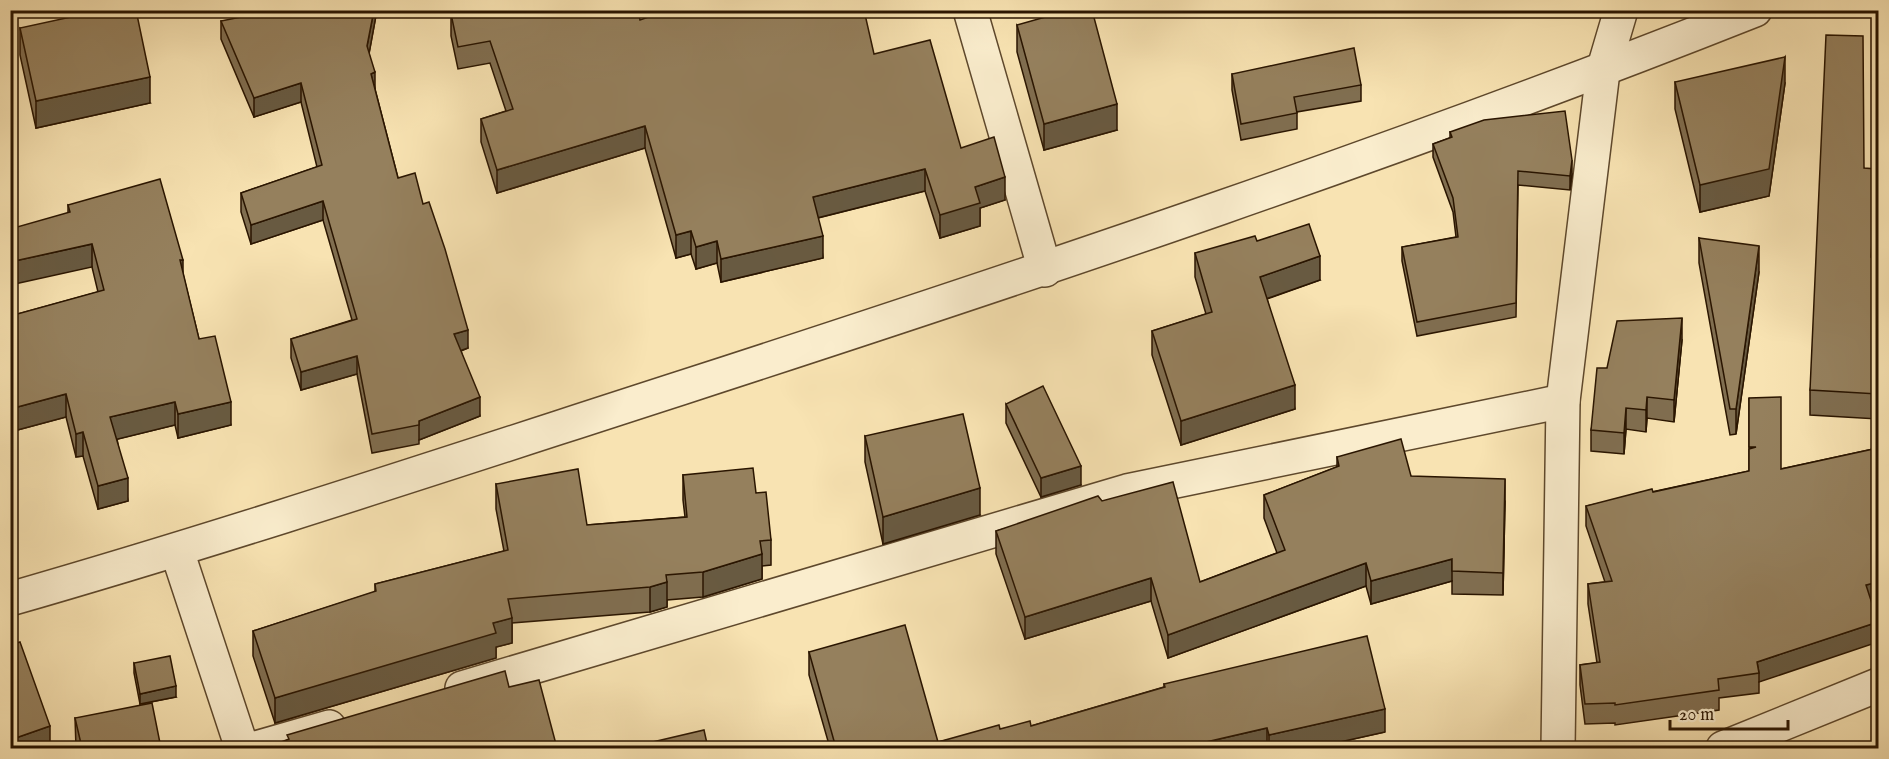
<svg xmlns="http://www.w3.org/2000/svg" width="1889" height="759" viewBox="0 0 1889 759" font-family="'IM FELL English',serif">
<rect width="100%" height="100%" fill="#f8e3b2"/>
<filter id="stains"><feTurbulence type="fractalNoise" baseFrequency=".00333" numOctaves="4"/><feColorMatrix values="0 0 0 0 .2 0 0 0 0 .09 0 0 0 0 .02 0 0 0 .5 -.17"/></filter>
<radialGradient id="worn" r=".72"><stop offset=".6" stop-color="#630" stop-opacity="0"/><stop offset="1" stop-color="#630" stop-opacity=".3"/></radialGradient>
<g fill="none" stroke-linecap="round" stroke-linejoin="round">
<defs>
<g id="minor">
<polyline points="970,10 1045,270"/>
<polyline points="177,551 242,748"/>
<path d="M10,599C236,534 458,460 681,388C1042,271 1402,150 1755,10"/>
<polyline points="462,688 1127,491 1563,401"/>
<polyline points="256,748 329,727"/>
<polyline points="1558,748 1563,401 1603,71 1621,10"/>
<polyline points="1723,748 1878,685"/>
</g>
</defs>
<use href="#minor" stroke="#5e482c" stroke-width="36"/>
<use href="#minor" stroke="#faedcd" stroke-width="33"/>
</g>
<g fill="#806e50" stroke="#2a1500" stroke-width="1.5">
<polygon points="377,10 369,53 375,89 398,178 423,204 468,348 461,351 480,416 419,440 419,444 372,453 357,374 301,390 291,358 291,339 352,320 323,220 251,244 241,212 241,193 317,167 301,102 254,117 221,39 221,21"/>
<polygon points="451,14 640,20 874,54 961,148 1005,200 980,208 980,226 940,238 925,191 818,218 823,258 721,282 717,263 696,269 691,254 676,258 645,148 497,193 481,142 481,119 506,111 490,63 458,69 451,36"/>
<polygon points="1017,25 1117,130 1044,150 1017,52"/>
<polygon points="20,28 150,103 36,128 20,55"/>
<polygon points="1232,74 1361,85 1361,101 1297,112 1297,129 1241,140 1232,90"/>
<polygon points="1675,82 1785,83 1769,196 1700,212 1675,109"/>
<polygon points="1450,132 1572,174 1570,190 1518,185 1516,317 1417,336 1402,261 1402,247 1456,237 1453,212 1433,157 1433,144 1450,138"/>
<polygon points="1864,168 1877,194 1872,257 1878,257 1878,419 1810,415 1810,390"/>
<polygon points="68,205 183,274 199,339 231,425 178,438 175,425 117,439 128,501 98,509 83,456 76,457 66,417 10,432 10,316 98,292 92,267 68,213"/>
<polygon points="1699,238 1759,272 1736,434 1730,435 1699,263"/>
<polygon points="1257,241 1320,280 1267,299 1295,409 1181,445 1152,355 1152,331 1206,314 1195,277 1195,253"/>
<polygon points="1682,340 1674,422 1647,418 1646,432 1626,429 1624,454 1591,451 1591,430 1607,368"/>
<polygon points="1749,398 1781,469 1878,448 1878,602 1872,604 1759,682 1759,693 1719,698 1719,710 1615,725 1615,723 1585,724 1580,685 1580,665 1597,663 1588,604 1588,584 1605,582 1586,526 1586,506 1749,471"/>
<polygon points="1006,404 1081,485 1041,497 1006,423"/>
<polygon points="865,436 980,515 883,544 865,462"/>
<polygon points="1337,457 1505,501 1503,595 1452,594 1452,581 1371,604 1366,586 1168,658 1151,601 1025,639 996,554 996,531 1102,501 1200,582 1277,553 1264,518 1264,495 1337,467"/>
<polygon points="683,475 756,493 771,540 771,565 762,566 762,579 703,597 667,600 667,607 650,612 512,623 512,643 496,647 496,658 275,723 253,656 253,631 375,592 375,584 504,551 496,509 496,484 587,525 685,517 683,500"/>
<polygon points="809,652 938,742 1000,729 1031,726 1164,687 1164,684 1385,732 1313,748 830,748 809,675"/>
<polygon points="134,663 176,697 140,704 134,673"/>
<polygon points="75,718 161,748 76,748"/>
</g>
<g fill="#685a41" stroke="#2a1500" stroke-width="1.5">
<polygon points="374,10 377,10 367,65 367,46"/>
<polygon points="1785,57 1785,83 1769,196 1700,212 1700,185"/>
<polygon points="375,72 375,91 371,74"/>
<polygon points="150,77 150,103 36,128 36,101"/>
<polygon points="301,83 301,102 254,117 254,98"/>
<polygon points="1117,104 1117,130 1044,150 1044,124"/>
<polygon points="645,126 645,148 497,193 497,170"/>
<polygon points="1572,160 1572,174 1570,190 1570,176"/>
<polygon points="925,169 925,191 813,219 813,197"/>
<polygon points="1877,169 1877,194 1871,282 1871,257"/>
<polygon points="1005,177 1005,200 980,208 980,226 940,238 940,215 975,187"/>
<polygon points="323,201 323,220 251,244 251,225"/>
<polygon points="691,231 691,254 676,258 676,235"/>
<polygon points="823,236 823,258 721,282 721,259"/>
<polygon points="717,241 717,263 696,269 696,247"/>
<polygon points="92,244 92,267 10,285 10,262"/>
<polygon points="1759,246 1759,272 1736,434 1736,409"/>
<polygon points="1320,256 1320,280 1260,301 1260,277"/>
<polygon points="180,260 183,260 183,283"/>
<polygon points="1682,318 1682,340 1674,422 1674,400"/>
<polygon points="468,330 468,348 454,353 454,334"/>
<polygon points="357,356 357,374 301,390 301,372"/>
<polygon points="1295,385 1295,409 1181,445 1181,421"/>
<polygon points="66,394 66,417 10,432 10,409"/>
<polygon points="480,397 480,416 419,440 419,421"/>
<polygon points="1647,397 1647,418 1646,432 1646,410"/>
<polygon points="175,402 175,425 110,441 110,417"/>
<polygon points="231,402 231,425 178,438 178,414"/>
<polygon points="1626,408 1626,429 1624,454 1624,433"/>
<polygon points="83,432 83,456 76,457 76,434"/>
<polygon points="1081,466 1081,485 1041,497 1041,478"/>
<polygon points="128,478 128,501 98,509 98,486"/>
<polygon points="1505,479 1505,501 1503,595 1503,573"/>
<polygon points="980,488 980,515 883,544 883,517"/>
<polygon points="762,554 762,579 703,597 703,572"/>
<polygon points="1452,559 1452,581 1371,604 1371,581"/>
<polygon points="1366,563 1366,586 1168,658 1168,635"/>
<polygon points="1151,578 1151,601 1025,639 1025,617"/>
<polygon points="667,582 667,607 650,612 650,587"/>
<polygon points="1878,582 1878,602 1866,605 1866,585"/>
<polygon points="512,618 512,643 496,647 496,658 275,723 275,698 493,623"/>
<polygon points="1878,622 1878,642 1759,682 1759,673 1757,662"/>
<polygon points="176,686 176,697 140,704 140,694"/>
<polygon points="1385,709 1385,732 1313,748 1269,748 1269,735"/>
<polygon points="50,726 50,748 10,748 10,740"/>
<polygon points="1267,728 1267,748 1180,748"/>
</g>
<g fill="#95805d" stroke="#2a1500" stroke-width="1.5">
<polygon points="103,10 136,10 150,77 36,101 20,28"/>
<polygon points="271,10 374,10 367,46 375,72 371,74 398,178 415,173 423,204 429,202 445,249 468,330 454,334 480,397 419,421 419,425 372,434 357,356 301,372 291,339 357,319 323,201 251,225 241,193 322,165 301,83 254,98 221,21 271,11"/>
<polygon points="469,10 638,10 640,20 668,10 864,10 874,54 930,40 961,148 994,137 1005,177 975,187 980,203 940,215 925,169 813,197 823,236 721,259 717,241 696,247 691,231 676,235 645,126 497,170 481,119 513,109 490,41 458,47 451,14"/>
<polygon points="1070,10 1092,10 1117,104 1044,124 1017,25"/>
<polygon points="1826,35 1863,36 1864,168 1877,169 1871,257 1878,257 1878,394 1810,390"/>
<polygon points="1354,48 1361,85 1294,97 1297,113 1241,124 1232,74"/>
<polygon points="1785,57 1769,169 1700,185 1675,82"/>
<polygon points="1565,111 1572,160 1570,176 1518,171 1516,303 1417,322 1402,247 1458,237 1453,198 1433,144 1452,137 1450,132 1484,120"/>
<polygon points="160,179 183,260 180,260 199,339 215,336 231,402 178,414 175,402 110,417 128,478 98,486 83,432 76,434 66,394 10,409 10,316 104,290 92,244 10,262 10,229 70,212 68,205"/>
<polygon points="1309,224 1320,256 1260,277 1295,385 1181,421 1152,331 1212,312 1195,253 1255,236 1257,241"/>
<polygon points="1699,238 1759,246 1736,409 1730,409"/>
<polygon points="1682,318 1674,400 1647,397 1646,410 1626,408 1624,433 1591,430 1597,368 1607,368 1617,321"/>
<polygon points="1043,386 1081,466 1041,478 1006,404"/>
<polygon points="1781,397 1781,469 1878,448 1878,582 1866,585 1878,622 1757,662 1759,673 1718,679 1719,690 1615,705 1615,703 1585,704 1580,665 1600,662 1588,584 1612,581 1586,506 1652,489 1653,492 1749,471 1749,449 1756,447 1749,447 1749,398"/>
<polygon points="963,414 980,488 883,517 865,436"/>
<polygon points="1401,439 1411,476 1505,479 1503,573 1452,571 1452,559 1371,581 1366,563 1168,635 1151,578 1025,617 996,531 1098,496 1102,501 1173,482 1200,582 1285,550 1264,495 1339,466 1337,457"/>
<polygon points="753,468 756,493 766,492 771,540 760,541 762,554 703,572 666,575 667,582 650,587 508,599 512,618 493,623 496,633 275,698 253,631 376,591 375,584 508,550 496,484 578,469 587,525 687,517 683,475"/>
<polygon points="905,625 938,742 999,725 1000,729 1030,721 1031,726 1165,687 1164,684 1367,636 1385,709 1269,735 1267,728 1180,748 836,748 809,652"/>
<polygon points="20,642 50,726 10,740 10,645"/>
<polygon points="170,656 176,686 140,694 134,663"/>
<polygon points="505,671 509,687 539,680 557,748 277,748 276,744 289,739 287,735"/>
<polygon points="152,703 161,748 82,748 75,718"/>
<polygon points="704,730 708,748 627,748"/>
<polygon points="1768,744 1769,748 1758,748"/>
</g>
<rect width="1889" height="759" fill="none" stroke="#f8e3b2" stroke-width="36"/>
<rect x="12" y="12" width="1865" height="735" fill="none" stroke="#2a1500" stroke-width="3"/>
<rect x="18" y="18" width="1853" height="723" fill="none" stroke="#2a1500" stroke-width="1.5"/>
<path d="M1670 720v9h118v-9" fill="none" stroke="#2a1500" stroke-width="3"/>
<text x="1679" y="720" font-size="18" fill="#2a1500" stroke="#faedcd" stroke-width="4.5" paint-order="stroke">20 m</text>
<rect width="100%" height="100%" filter="url(#stains)"/>
<rect width="100%" height="100%" fill="url(#worn)"/>
</svg>
